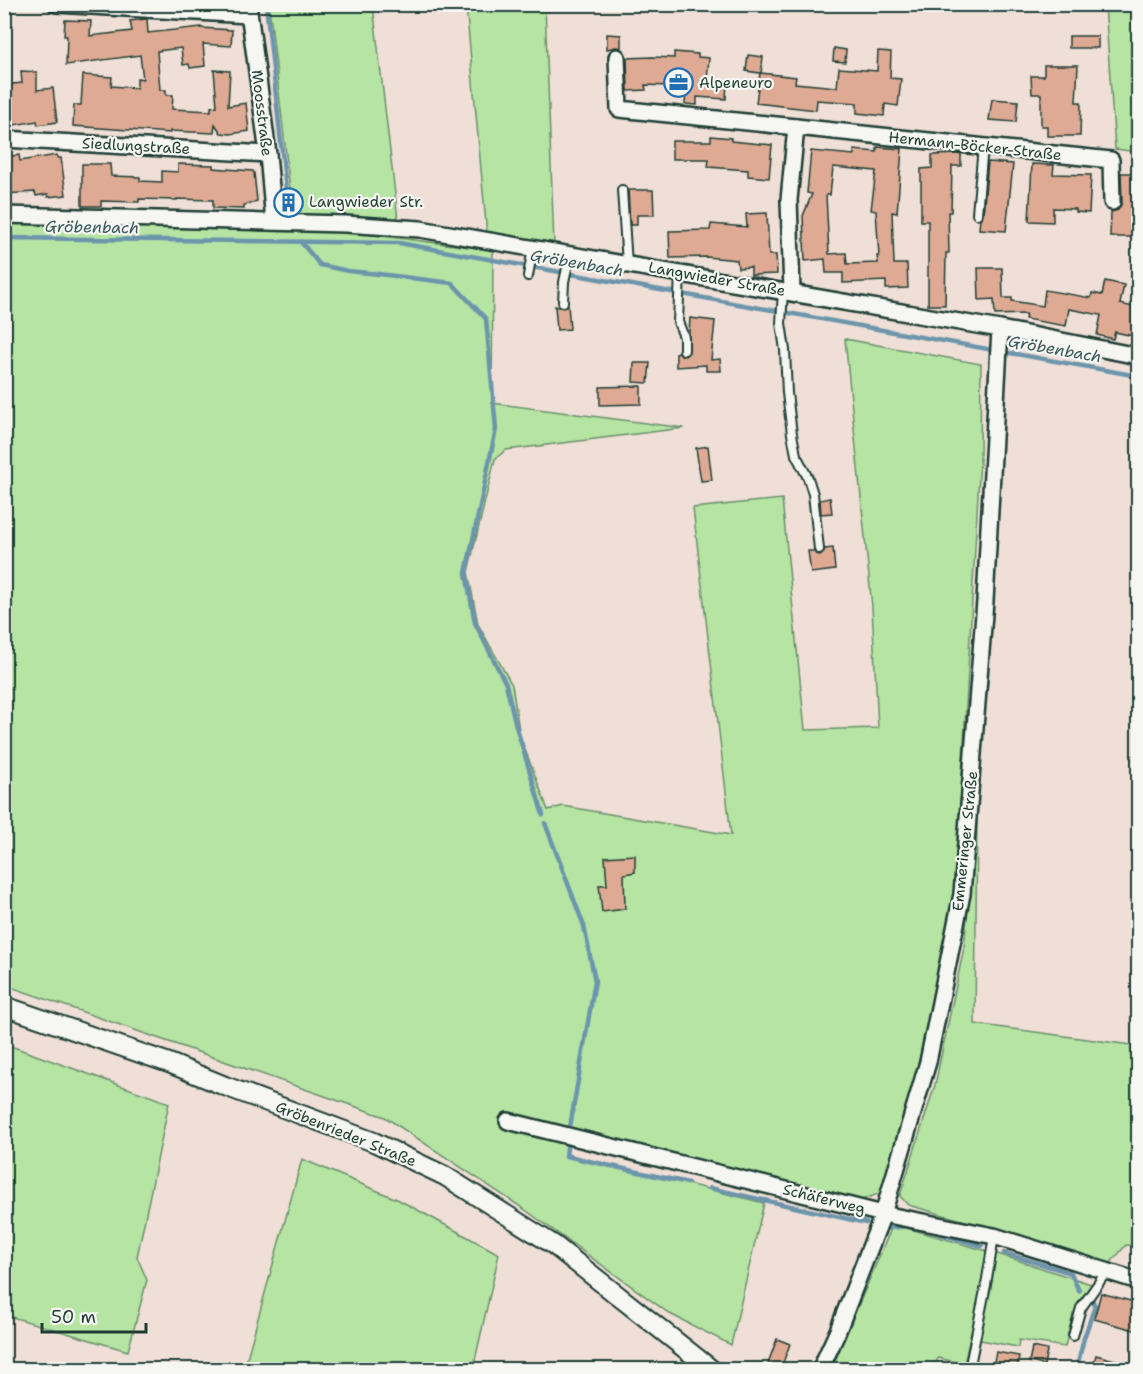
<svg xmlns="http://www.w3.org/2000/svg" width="1143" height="1374" viewBox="0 0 1143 1374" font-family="'Shantell Sans',sans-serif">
<rect width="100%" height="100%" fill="#efdfd6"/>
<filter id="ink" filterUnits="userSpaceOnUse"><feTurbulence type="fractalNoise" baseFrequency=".0167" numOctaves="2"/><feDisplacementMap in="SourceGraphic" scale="12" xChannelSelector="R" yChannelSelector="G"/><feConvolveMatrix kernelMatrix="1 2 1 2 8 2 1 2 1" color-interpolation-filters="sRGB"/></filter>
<g filter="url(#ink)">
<g fill="#b5e4a3" stroke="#6a906c" stroke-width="1.5">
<polygon points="269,5 373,5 398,220 293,216"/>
<polygon points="466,5 545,5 554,245 487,235"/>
<polygon points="1105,5 1138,5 1138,152 1115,149"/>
<polygon points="5,224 246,228 350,232 493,250 492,403 684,428 506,450 495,459 468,572 478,624 512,685 520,736 548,810 563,806 731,835 693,508 782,499 805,730 878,728 872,607 845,339 981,364 980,459 955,900 916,1075 881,1193 859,1201 703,1166 573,1129 567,1154 764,1203 731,1345 670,1314 524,1209 385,1117 5,985"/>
<polygon points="977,816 975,1024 1138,1046 1138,1246 1126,1245 1109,1265 994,1229 908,1205 900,1196 935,1085 964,948"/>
<polygon points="5,1044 169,1103 137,1257 147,1280 128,1351 5,1315"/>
<polygon points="302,1159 399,1200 499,1254 473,1369 244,1369"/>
<polygon points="893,1224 1001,1255 1094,1285 1073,1314 1065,1347 1019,1340 1018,1347 970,1338 964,1364 938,1358 934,1369 831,1370"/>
</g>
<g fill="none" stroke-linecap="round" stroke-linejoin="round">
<g stroke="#6c95ac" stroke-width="4.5">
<polyline points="266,4 287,198"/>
<polyline points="4,238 399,243 1138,376"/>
<polyline points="301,242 320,265 348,271 379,274 452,283 486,319 496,429 466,573 475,623 506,684 516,726 543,815"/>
<polyline points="545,823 584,926 595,981 569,1133"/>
<polyline points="568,1140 566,1156 688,1183"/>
<polyline points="710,1188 866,1223"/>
<polyline points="887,1228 911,1226"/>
<polyline points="930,1231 982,1246"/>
<polyline points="1004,1253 1071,1273 1079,1291"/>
<polyline points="1078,1370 1077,1367 1084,1338 1095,1306 1090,1295"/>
</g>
</g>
<g fill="#dfaa93" stroke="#1f3d34" stroke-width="1.5" fill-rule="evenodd">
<polygon points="145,19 147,19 148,33 201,27 201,28 232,30 231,46 203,44 205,66 190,68 189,64 183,65 181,48 157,51 160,90 166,90 166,95 173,95 172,109 211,111 211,107 217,106 214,70 230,71 228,106 246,103 249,131 230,134 221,133 215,124 214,133 170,131 170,133 73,126 74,105 81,105 83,75 112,77 111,86 137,88 137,78 143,79 140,55 66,65 67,36 64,36 65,20 91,21 90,36 132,31 130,21"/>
<polygon points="607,34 621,35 621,48 616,47 607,49"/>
<rect x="1069" y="36" width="29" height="12"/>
<polygon points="834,48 846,50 845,62 833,61"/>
<polygon points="878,51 891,52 890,78 901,79 898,106 885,104 884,116 857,113 857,103 817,100 816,110 756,103 760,73 746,71 748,55 763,57 761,73 796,77 795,83 837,87 839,68 877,71"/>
<polygon points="674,52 698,54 698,57 709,58 707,80 727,82 726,99 697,97 697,105 685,104 686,94 669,92 670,86 645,85 646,90 628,91 627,58 652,57 674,58"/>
<polygon points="1044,65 1078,65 1076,102 1081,102 1080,136 1047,136 1047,126 1041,126 1041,94 1032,94 1031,76 1044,76"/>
<polygon points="21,71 37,72 37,90 53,88 57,122 38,125 37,121 8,126 7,119 4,119 4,85 22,83"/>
<polygon points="992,99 1018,101 1016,122 989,120"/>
<polygon points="711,136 731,138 731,141 772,145 769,178 748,176 748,170 708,167 709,159 672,159 672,141 711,141"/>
<path d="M877,147L902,149L897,213L892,212L894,264H907L908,288L886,289V281L843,283V273H826L825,259L805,261L803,216L812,194L807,193L811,151L854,155V150L877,152ZM833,167L876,171L871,210L876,211L879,256H877L878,263L847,264L846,253L829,254L826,195H830Z"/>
<polygon points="961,154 961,166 952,166 951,212 948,212 949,253 946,253 945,305 928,305 928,221 921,221 921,169 932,168 932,155"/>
<polygon points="19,155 20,161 57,155 58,158 61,158 66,195 48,197 48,194 36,196 35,192 5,194 4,157"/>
<polygon points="988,162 1013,164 1006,231 979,229 980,219 983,215"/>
<polygon points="82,164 110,164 111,176 140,177 140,181 162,182 162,171 178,172 178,164 213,165 213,168 253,171 254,173 257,201 254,202 254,203 244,205 244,209 213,208 213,200 177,199 177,200 139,199 139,202 101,201 101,206 82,206"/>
<polygon points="1032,164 1054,165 1053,174 1091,175 1089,213 1076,212 1076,209 1053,208 1053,222 1029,221"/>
<polygon points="1121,173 1134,173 1133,237 1110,237 1111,212 1118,210 1122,202"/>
<polygon points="628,190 653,190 654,215 637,215 637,225 630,225"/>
<polygon points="767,213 769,255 776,255 777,274 751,275 751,267 738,268 737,260 707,257 670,258 669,231 710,230 711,224 747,227 746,214"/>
<polygon points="978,268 1002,268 1003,298 1012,298 1012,301 1043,306 1045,290 1091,298 1092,293 1102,295 1105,281 1124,285 1120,304 1138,308 1138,337 1115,332 1113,339 1097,335 1101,315 1069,309 1066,326 1025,319 1026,314 995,315 994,299 979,300"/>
<polygon points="568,305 570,329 557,330 555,306 563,308"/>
<polygon points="690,318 715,321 711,360 720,359 721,371 706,371 706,365 676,367 676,353 679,352 681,355 685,356 689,352 689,333"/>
<polygon points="634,363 650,363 648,383 633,382"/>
<polygon points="641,386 641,404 600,405 600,387"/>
<polygon points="708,446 712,480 701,481 696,448"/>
<polygon points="830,498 832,513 821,514 820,500"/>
<polygon points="833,548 835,570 811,573 808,551 813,551 816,554 820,555 823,553 825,549"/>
<polygon points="635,855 635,872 624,874 625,909 602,912 599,885 607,885 605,857"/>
<polygon points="1101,1293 1138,1303 1138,1331 1094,1319"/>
<polygon points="777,1339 790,1344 781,1368 768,1363"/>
<polygon points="1032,1347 1047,1350 1044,1365 1029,1362"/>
<polygon points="996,1352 1019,1356 1017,1370 992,1370"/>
<polygon points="1096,1355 1137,1366 1137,1370 1092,1370"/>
</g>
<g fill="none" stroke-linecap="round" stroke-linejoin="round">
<defs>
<g id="service">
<polyline points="622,190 627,264"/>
<polyline points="977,214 983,146"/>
<polyline points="680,273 678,322 684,337 684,350"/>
<polyline points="528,276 533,248"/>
<polyline points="783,291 781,323 785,350 787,393 792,434 796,455 808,478 813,494 819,549"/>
<polyline points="563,302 564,282 570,254"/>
<polyline points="1073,1336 1081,1308 1107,1271"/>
<polyline points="969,1370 986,1285 994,1236"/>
</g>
<g id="minor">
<polyline points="56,4 249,15"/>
<polyline points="248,4 268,154 274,222"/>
<polyline points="617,57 619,109 796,127 789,200 792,292"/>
<polyline points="796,127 1111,160 1112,202"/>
<polyline points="4,139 268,154"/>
<polyline points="4,215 345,224 420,229 1000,329 1138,356"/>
<polyline points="508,1121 883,1214 994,1236 1138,1281"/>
<polyline points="820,1370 837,1333 883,1214 928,1062 962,894 985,601 1000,329"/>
</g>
<polyline id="tertiary" points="4,1006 169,1063 225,1086 374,1142 445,1176 554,1245 712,1370"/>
</defs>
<use href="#service" stroke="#1f3d34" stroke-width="12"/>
<use href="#minor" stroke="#1f3d34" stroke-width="20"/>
<use href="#tertiary" stroke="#1f3d34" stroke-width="22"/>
<use href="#service" stroke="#f6f6f2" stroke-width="8"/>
<use href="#minor" stroke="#f6f6f2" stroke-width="15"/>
<use href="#tertiary" stroke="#f6f6f2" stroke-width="18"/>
</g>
</g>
<defs>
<symbol id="office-ring" viewBox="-11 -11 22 22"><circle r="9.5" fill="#f6f6f2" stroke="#1f6fb2" stroke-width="1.5"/><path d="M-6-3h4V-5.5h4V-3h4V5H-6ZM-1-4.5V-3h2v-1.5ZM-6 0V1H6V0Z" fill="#1f6fb2"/></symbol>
<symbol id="building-ring" viewBox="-11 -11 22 22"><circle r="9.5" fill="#f6f6f2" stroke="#1f6fb2" stroke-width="1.5"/><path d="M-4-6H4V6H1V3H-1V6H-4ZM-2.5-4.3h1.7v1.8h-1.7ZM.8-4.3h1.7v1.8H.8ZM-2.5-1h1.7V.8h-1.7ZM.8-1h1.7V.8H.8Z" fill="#1f6fb2"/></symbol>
</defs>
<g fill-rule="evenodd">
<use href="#office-ring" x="662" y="66" width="33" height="33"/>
<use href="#building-ring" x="272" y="186" width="33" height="33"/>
</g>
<g text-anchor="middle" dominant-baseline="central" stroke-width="4.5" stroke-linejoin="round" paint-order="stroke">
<g font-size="15" fill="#1f3d34" stroke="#f6f6f2" text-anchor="start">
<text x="699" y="83">Alpeneuro</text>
<text x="309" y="202">Langwieder Str.</text>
</g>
<g font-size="15" fill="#1f3d34" stroke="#f6f6f2">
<text transform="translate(262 113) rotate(83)">Moosstraße</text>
<text transform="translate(136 146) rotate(3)">Siedlungstraße</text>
<text transform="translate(975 146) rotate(6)">Hermann-Böcker-Straße</text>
<text transform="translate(717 279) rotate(10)">Langwieder Straße</text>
<text transform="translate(965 841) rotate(-84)">Emmeringer Straße</text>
<text transform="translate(346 1134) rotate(22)">Gröbenrieder Straße</text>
<text transform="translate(824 1199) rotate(14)">Schäferweg</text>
</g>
<g font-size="16" font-style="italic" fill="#395a5c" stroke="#f6f6f2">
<text transform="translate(92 227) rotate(1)">Gröbenbach</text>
<text transform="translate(577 263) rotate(10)">Gröbenbach</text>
<text transform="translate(1055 349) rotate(10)">Gröbenbach</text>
</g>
</g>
<rect width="1143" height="1374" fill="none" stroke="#f6f6f2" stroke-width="24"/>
<rect x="12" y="12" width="1119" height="1350" fill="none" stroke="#1f3d34" stroke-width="2" filter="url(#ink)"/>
<path d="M42 1323v9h104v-9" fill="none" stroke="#1f3d34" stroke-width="3"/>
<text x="51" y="1323" font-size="18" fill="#1f3d34" stroke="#f6f6f2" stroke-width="4.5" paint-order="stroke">50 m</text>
</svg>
